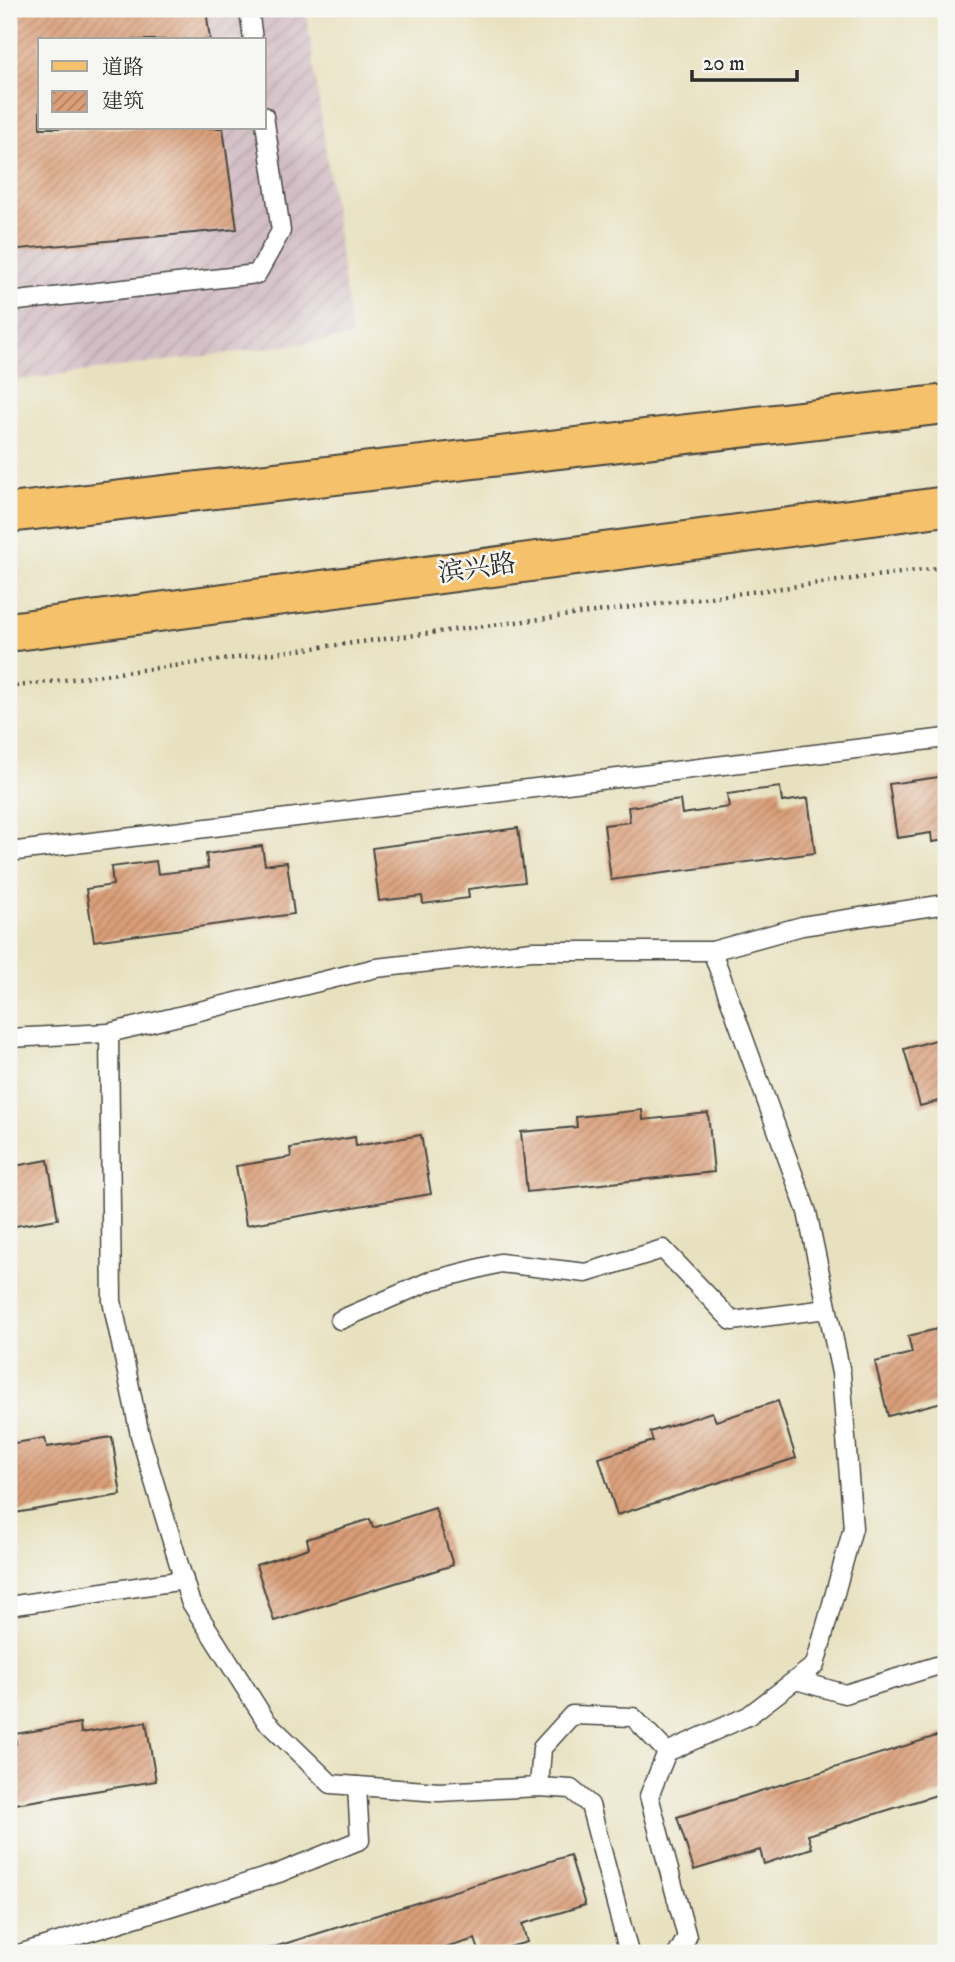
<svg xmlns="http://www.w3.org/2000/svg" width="955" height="1962" viewBox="0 0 955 1962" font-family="'IM FELL DW Pica','Noto Serif SC',serif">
<defs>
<pattern id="industrial-furrows" width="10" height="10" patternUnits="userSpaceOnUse" patternTransform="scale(1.75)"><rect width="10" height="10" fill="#d2bdc5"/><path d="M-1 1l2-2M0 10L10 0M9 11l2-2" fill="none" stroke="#b4a3a9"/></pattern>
<pattern id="building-hatch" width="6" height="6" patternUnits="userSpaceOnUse" patternTransform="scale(1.75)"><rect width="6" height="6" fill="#da9e78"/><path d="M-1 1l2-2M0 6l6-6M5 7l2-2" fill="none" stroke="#b18163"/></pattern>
</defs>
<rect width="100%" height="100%" fill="#f6f6f2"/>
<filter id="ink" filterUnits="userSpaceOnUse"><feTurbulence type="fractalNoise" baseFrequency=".0143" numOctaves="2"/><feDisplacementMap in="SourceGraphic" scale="14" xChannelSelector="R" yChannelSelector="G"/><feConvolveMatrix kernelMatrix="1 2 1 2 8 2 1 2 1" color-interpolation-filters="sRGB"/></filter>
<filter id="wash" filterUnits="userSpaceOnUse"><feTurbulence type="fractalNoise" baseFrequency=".00686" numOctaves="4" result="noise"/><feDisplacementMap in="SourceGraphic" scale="28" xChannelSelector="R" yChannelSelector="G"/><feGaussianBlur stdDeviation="1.57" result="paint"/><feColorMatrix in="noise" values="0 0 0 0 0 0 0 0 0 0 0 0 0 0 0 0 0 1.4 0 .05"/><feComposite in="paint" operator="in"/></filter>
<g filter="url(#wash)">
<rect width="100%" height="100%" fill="#e8e1bf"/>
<path fill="url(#industrial-furrows)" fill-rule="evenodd" d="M9,9H306L352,337L9,381ZM40,40H264V128H40Z"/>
<g id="blocks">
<g fill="url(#building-hatch)">
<polygon points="9,9 206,9 210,40 40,40 40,128 223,128 237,229 9,250"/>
<polygon points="946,776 946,840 932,842 931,833 897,838 889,784"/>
<polygon points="780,787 782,802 808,798 815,853 611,880 604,825 630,822 628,807 680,800 682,814 729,807 727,794"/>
<polygon points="518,828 525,882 468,889 469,898 423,904 422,896 379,901 372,848"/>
<polygon points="262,846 265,865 287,862 294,914 94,941 86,889 113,885 111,867 156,861 158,874 208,868 206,854"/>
<polygon points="946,1037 946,1099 920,1106 904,1049"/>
<polygon points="642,1110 643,1120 708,1113 714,1172 527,1192 521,1132 577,1127 576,1117"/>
<polygon points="421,1135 431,1194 246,1225 236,1166 291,1157 290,1148 355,1137 356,1146"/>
<polygon points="48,1160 58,1219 9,1227 9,1167"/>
<polygon points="946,1327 946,1401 888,1416 875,1362 912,1353 908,1336"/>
<polygon points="778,1401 796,1458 617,1515 599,1458 653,1441 650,1432 712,1412 716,1421"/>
<polygon points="112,1437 121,1495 9,1514 9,1444 45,1438 47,1447"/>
<polygon points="435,1508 453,1565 274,1621 256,1565 309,1548 307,1539 370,1519 373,1528"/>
<polygon points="146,1722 156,1781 9,1805 9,1745 16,1744 15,1734 80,1723 81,1733"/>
<polygon points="946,1733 946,1792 808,1835 812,1848 764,1864 760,1850 694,1870 677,1817"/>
<polygon points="570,1855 585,1905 522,1924 527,1942 488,1953 480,1953 475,1939 429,1953 410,1953 408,1945 382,1953 255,1953"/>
</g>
</g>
</g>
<g filter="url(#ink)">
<use href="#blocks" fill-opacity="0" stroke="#474641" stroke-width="2"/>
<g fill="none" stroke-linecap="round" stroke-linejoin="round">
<defs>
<g id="service">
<polyline points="249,9 253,40"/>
<polyline points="9,302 257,274 281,231 264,116"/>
<polyline points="9,852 946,738"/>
<polyline points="109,1033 112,1301 140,1435 190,1601 266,1721 331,1784 439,1792 539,1787 571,1789 590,1805 629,1953"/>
<polyline points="9,1038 109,1033 376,968 532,951 712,951 802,926 946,904"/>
<polyline points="340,1320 430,1281 500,1263 586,1273 663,1249 732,1321 827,1309"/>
<polyline points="9,1606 184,1580"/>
<polyline points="796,1680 845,1694 946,1663"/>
<polyline points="667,1752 748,1716 815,1665 853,1528 841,1373 807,1212 712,951"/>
<polyline points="539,1787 542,1748 572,1715 633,1717 667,1752 649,1796 687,1937 678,1953"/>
<polyline points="22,1953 279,1873 360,1840 357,1786"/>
</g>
<g id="primary">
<polyline points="9,513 946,404"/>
<polyline points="9,632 946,506"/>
</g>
</defs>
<use href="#service" stroke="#474641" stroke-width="21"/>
<use href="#primary" stroke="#474641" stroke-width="42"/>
<polyline stroke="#474641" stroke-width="4.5" stroke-dasharray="2 5" stroke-linecap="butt" points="9,687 946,567"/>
<use href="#service" stroke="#fff" stroke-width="18"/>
<use href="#primary" stroke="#f5c16b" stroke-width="38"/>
</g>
</g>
<g text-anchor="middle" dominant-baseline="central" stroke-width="5" stroke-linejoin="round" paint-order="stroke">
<g font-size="26" fill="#2b2b2b" stroke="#f6f6f2">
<text transform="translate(477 569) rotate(-8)">滨兴路</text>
</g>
</g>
<rect width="955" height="1962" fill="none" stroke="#f6f6f2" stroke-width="35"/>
<rect x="38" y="38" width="228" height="91" fill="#f6f6f2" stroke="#a5a5a2" stroke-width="2"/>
<rect x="52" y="61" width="35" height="10" fill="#f5c16b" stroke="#a5a5a2" stroke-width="2"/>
<text x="102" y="74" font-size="21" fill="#2b2b2b">道路</text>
<rect x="52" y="91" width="35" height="21" fill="url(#building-hatch)" stroke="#a5a5a2" stroke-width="2"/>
<text x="102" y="108" font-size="21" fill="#2b2b2b">建筑</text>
<path d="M692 70v10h105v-10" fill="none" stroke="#2b2b2b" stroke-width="3.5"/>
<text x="703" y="70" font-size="21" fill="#2b2b2b" stroke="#f6f6f2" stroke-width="5" paint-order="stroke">20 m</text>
</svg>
